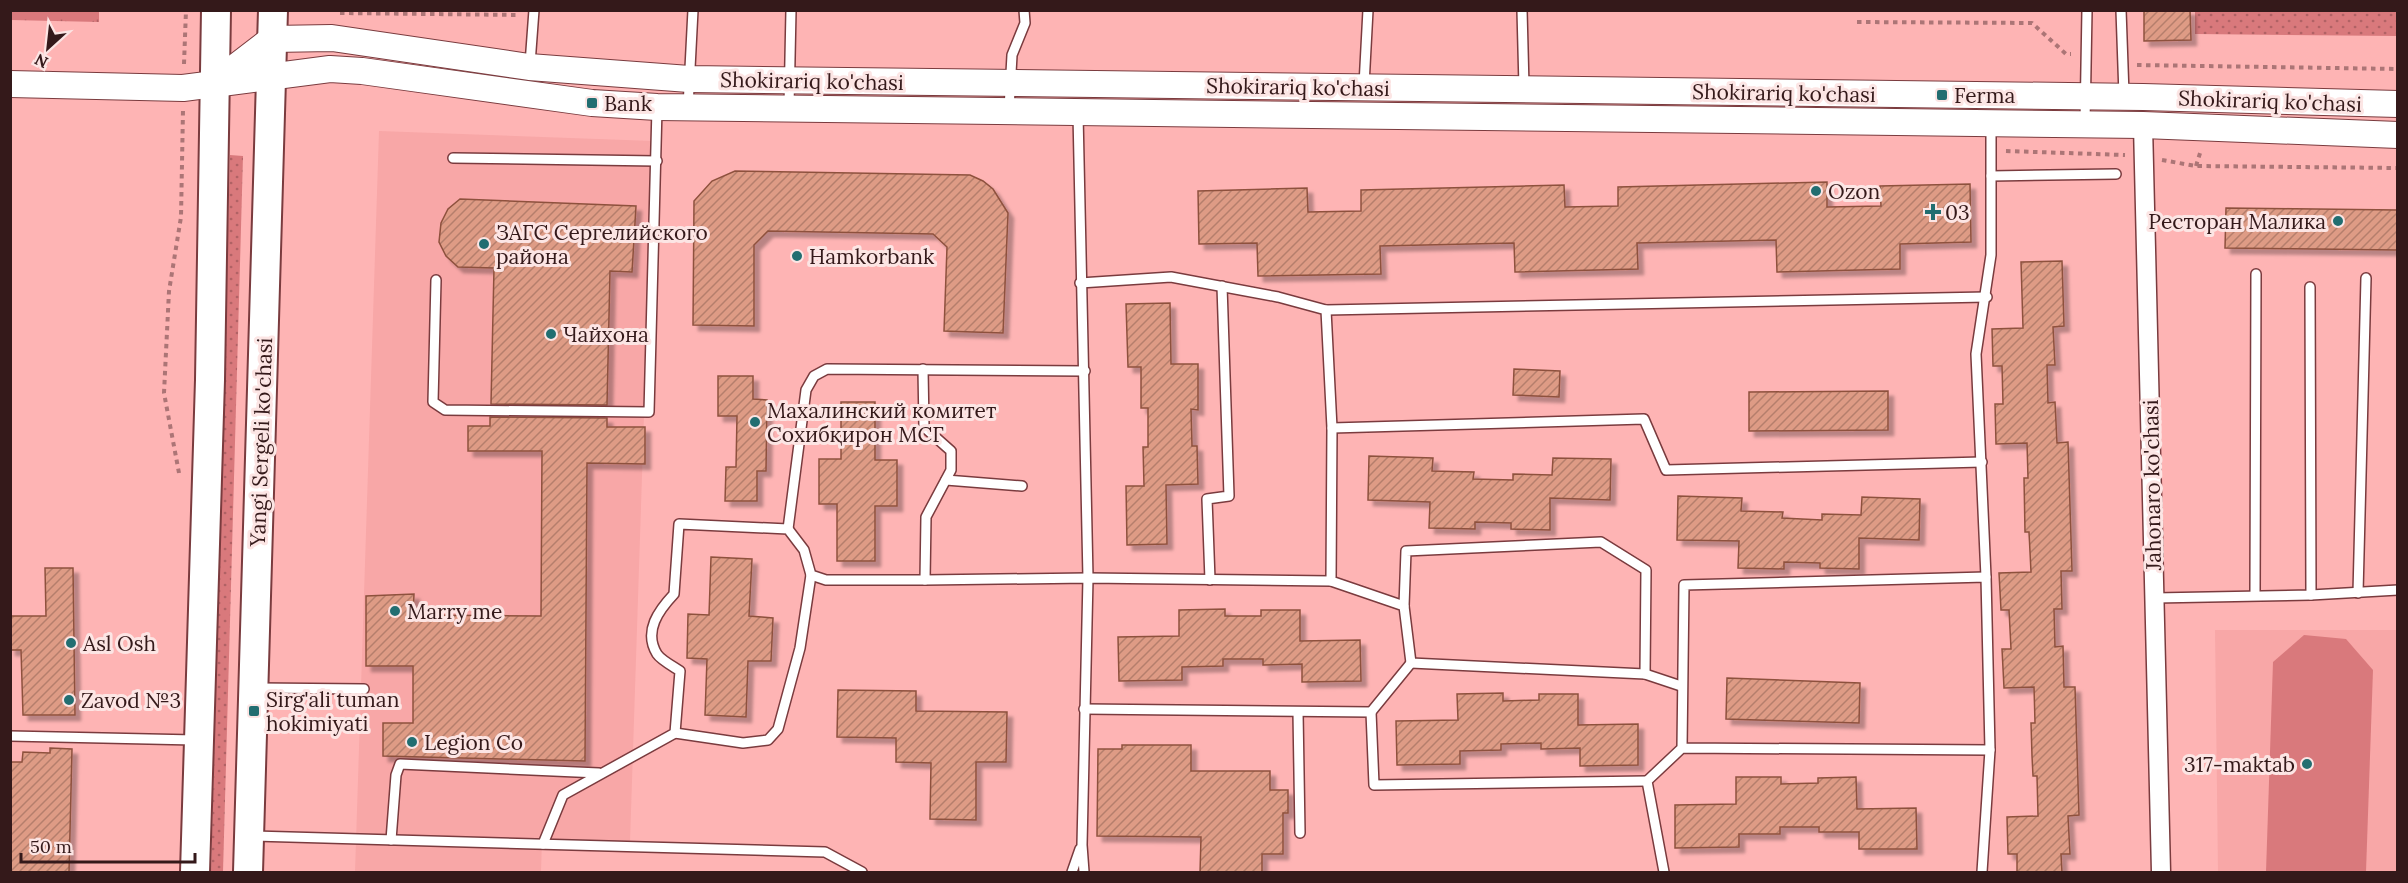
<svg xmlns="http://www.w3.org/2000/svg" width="2408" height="883" viewBox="0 0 2408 883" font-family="Lora,serif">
<defs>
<pattern id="grass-dots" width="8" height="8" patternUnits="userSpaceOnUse" patternTransform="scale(1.5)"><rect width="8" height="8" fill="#d9797c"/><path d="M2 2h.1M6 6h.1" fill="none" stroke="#b16265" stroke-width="1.8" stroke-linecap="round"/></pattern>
<pattern id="park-tufts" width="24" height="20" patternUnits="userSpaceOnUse" patternTransform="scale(1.5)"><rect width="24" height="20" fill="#d9797c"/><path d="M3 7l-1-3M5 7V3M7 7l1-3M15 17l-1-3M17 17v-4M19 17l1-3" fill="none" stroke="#b16265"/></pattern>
<pattern id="building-hatch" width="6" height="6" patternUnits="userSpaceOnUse" patternTransform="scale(1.5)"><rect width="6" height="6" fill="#de9b85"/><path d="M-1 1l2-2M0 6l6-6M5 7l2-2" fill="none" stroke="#b57e6c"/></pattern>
<filter id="shadow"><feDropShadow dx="5.5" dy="5.5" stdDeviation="1.5" flood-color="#0004"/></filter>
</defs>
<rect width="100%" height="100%" fill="#feb4b4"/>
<g fill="#f8a7a7">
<polygon points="379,131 653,141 630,842 542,839 541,872 355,872"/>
<polygon points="2215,630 2396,630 2397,872 2218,872"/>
</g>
<g fill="url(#grass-dots)">
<polygon points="2195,11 2397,11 2397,36 2195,34"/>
<polygon points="230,155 243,156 223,872 211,872"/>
</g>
<polygon fill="url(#park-tufts)" points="11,10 99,11 99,22 11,20"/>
<polygon fill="#d9797c" points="2304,635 2346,639 2373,670 2366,872 2266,872 2273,662"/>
<g fill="url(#building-hatch)" stroke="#8e513e" stroke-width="1.5" filter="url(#shadow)">
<polygon points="2144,10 2190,10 2191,40 2144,41"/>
<polygon points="735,171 970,175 983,181 993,189 1008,213 1003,333 944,331 947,247 933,234 768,231 754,245 754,326 693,325 694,201 712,181"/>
<polygon points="1827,182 1827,207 1881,206 1880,186 1970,184 1971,242 1900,244 1900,269 1777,272 1776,240 1637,243 1638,269 1515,272 1514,243 1380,246 1381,274 1258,276 1257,243 1199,244 1198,191 1307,188 1308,212 1361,211 1361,190 1564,185 1565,207 1618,206 1618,187"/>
<polygon points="460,199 636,206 632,272 610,271 607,405 491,404 494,268 458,267 446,256 439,242 441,223 448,209"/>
<polygon points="2226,208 2397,210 2397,250 2225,248"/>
<polygon points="2062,261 2064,326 2053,327 2055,365 2047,365 2048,403 2055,402 2057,443 2068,442 2072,571 2061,571 2062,609 2054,609 2055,647 2063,646 2064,687 2075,687 2079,815 2068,816 2070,854 2061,854 2062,873 2017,873 2017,854 2008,854 2007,817 2038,816 2037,776 2033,776 2032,756 2031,723 2035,723 2034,687 2004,688 2002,649 2011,649 2009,610 2001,610 1999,573 2031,572 2029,532 2025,532 2024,478 2028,478 2027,443 1996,444 1995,404 2003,404 2002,366 1993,366 1992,329 2023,328 2021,262"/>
<polygon points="1170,303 1171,364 1198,364 1198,410 1191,409 1192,446 1197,446 1198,484 1166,485 1167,544 1127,545 1126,486 1144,486 1143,447 1148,447 1148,408 1141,408 1141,367 1128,367 1126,304"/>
<polygon points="1514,369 1560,371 1559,397 1513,395"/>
<polygon points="718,376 753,376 753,399 767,400 766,471 757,471 757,501 725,501 726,467 736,467 737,416 718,416"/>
<polygon points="1888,391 1888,430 1749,431 1749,392"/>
<polygon points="841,402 875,402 875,460 897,460 897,506 875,506 875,561 837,561 837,504 819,504 819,459 841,459"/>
<polygon points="490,417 607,418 607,427 645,427 645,464 587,463 585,761 383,756 383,723 413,723 413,666 366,666 366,596 414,594 413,615 541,616 542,451 468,451 468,426 490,426"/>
<polygon points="1369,456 1433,458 1432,471 1474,472 1473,479 1513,480 1513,474 1552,475 1553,458 1611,459 1610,500 1550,498 1550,530 1511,529 1511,523 1475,522 1475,529 1429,528 1430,502 1368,500"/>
<polygon points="1678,496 1742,498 1741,511 1783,512 1782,518 1822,520 1822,514 1861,515 1862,497 1920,499 1919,540 1859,538 1859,569 1820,568 1820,563 1784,562 1784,569 1738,568 1739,541 1677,540"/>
<polygon points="711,557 752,559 749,616 773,618 771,661 748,661 746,717 705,715 707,659 687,658 688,614 709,615"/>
<polygon points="45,568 73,568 75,715 23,715 21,650 10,650 10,616 46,616"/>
<polygon points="1225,609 1225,616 1261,616 1261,610 1300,610 1300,641 1360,640 1361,681 1302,682 1302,664 1263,665 1263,659 1223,659 1223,666 1182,667 1182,680 1119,681 1118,637 1179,636 1179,610"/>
<polygon points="1727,678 1860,683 1859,723 1726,719"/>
<polygon points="838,690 916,691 916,711 1007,712 1006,762 976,762 976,820 930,819 931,763 896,762 896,738 837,737"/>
<polygon points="1503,693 1503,701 1539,700 1539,694 1578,694 1578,725 1638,724 1638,765 1580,766 1580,748 1541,749 1541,743 1501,744 1501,750 1460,751 1460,764 1397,765 1396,721 1458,720 1457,694"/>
<polygon points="1122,745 1191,745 1191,771 1270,771 1270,790 1288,790 1288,813 1283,813 1283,854 1262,854 1262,873 1200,873 1201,837 1097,836 1098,749 1122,749"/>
<polygon points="50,748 72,749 69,873 10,873 10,762 22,762 23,752 50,753"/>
<polygon points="1736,777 1781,777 1781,784 1818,783 1818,778 1856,777 1857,809 1916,808 1917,849 1859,849 1859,832 1819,832 1819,827 1780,827 1780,834 1739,834 1739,847 1675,848 1675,805 1736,804"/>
</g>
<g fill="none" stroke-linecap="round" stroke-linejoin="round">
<defs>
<g id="lane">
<polyline points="1522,10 1524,87"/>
<polyline points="2121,10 2124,95"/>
<polyline points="530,64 534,10"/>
<polyline points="1364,85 1368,10"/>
<polyline points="789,106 791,10"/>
<polyline points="688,107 693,10"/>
<polyline points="1009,109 1012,55 1025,23 1024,10"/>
<polyline points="1078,114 1088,578 1082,845 1084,872"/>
<polyline points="2085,122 2087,10"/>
<polyline points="453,158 657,161"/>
<polyline points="1991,176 2116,174"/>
<polyline points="436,280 433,402 445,410 649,412 657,108"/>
<polyline points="1080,283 1171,277 1278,297 1326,310 1332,428 1331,581 1404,606 1411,663 1645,674 1681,686"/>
<polyline points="2310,287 2311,595"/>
<polyline points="1326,310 1987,297"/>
<polyline points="923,369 924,427 951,451 951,470 926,517 925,580 1088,578 1331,581"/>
<polyline points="1332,428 1644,419 1666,470 1982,462"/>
<polyline points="946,480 1022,486"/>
<polyline points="788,529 806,390 814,376 827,369 1085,371"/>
<polyline points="1986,577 1976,354 1991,255 1991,126"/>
<polyline points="1210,580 1207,499 1229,496 1222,286"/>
<polyline points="2358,593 2366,278"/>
<polyline points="2255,595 2256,274"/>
<polyline points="2155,598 2311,595 2398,590"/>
<polyline points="1404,606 1406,551 1601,542 1646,570 1645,674"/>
<polyline points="257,688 364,689"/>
<polyline points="1084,709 1371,712 1374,785 1647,781"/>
<polyline points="1298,712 1300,833"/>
<polyline points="1371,712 1411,663"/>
<polyline points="675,733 743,743 768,740 778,729 800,648 811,575"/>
<polyline points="10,736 195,740"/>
<polyline points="252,836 825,852 862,872"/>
<polyline points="391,840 396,775 400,764 599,773"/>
<path d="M543,844L563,795L675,733L680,671C674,667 661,660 657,654C643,631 659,610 674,594L679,524L788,529L804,550L811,575L826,580H925"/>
<polyline points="1072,872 1080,849"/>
<polyline points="1664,872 1647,781 1682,748 1990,750 1986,577 1684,585 1682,748"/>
<polyline points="1982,872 1990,750"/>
</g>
<polyline id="street" points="2143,125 2161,872"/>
<g id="secondary">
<polyline points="216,82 272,39 332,38 529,67 689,79 2143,97 2398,104"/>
<polyline points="10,84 183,88 330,69 362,71 592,103 657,107 2143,125 2398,135"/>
</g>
<g id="primary">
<polyline points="195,872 210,380 216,10"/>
<polyline points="248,872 273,10"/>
</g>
</defs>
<use href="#lane" stroke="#7a3b3e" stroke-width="12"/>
<use href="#street" stroke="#7a3b3e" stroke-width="21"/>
<use href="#secondary" stroke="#7a3b3e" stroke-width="28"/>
<use href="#primary" stroke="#7a3b3e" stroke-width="32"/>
<g stroke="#ac7576" stroke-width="4" stroke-dasharray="4.5 4.5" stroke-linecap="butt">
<polyline points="340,13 518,15"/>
<polyline points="1857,22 2032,23 2066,54 2071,54"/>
<polyline points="184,64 186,10"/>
<polyline points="2137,65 2398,69"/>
<polyline points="2006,151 2125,155"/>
<polyline points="2162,160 2196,166 2398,168"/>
<polyline points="2196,166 2201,150"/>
<polyline points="179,473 164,393 169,291 181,217 183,110"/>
</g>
<use href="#lane" stroke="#fff" stroke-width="9"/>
<use href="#street" stroke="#fff" stroke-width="18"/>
<use href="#secondary" stroke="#fff" stroke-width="26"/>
<use href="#primary" stroke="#fff" stroke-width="28"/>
</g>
<g fill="#226e71" stroke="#fce5e4" stroke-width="2">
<rect x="1936" y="89" width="12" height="12" rx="3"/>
<rect x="586" y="97" width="12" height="12" rx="3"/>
<circle cx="1816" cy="191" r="6"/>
<path d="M1930 203h6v6h6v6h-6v6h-6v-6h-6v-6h6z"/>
<circle cx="2338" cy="221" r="6"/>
<circle cx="484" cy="244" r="6"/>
<circle cx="797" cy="256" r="6"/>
<circle cx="551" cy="334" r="6"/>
<circle cx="755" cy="422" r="6"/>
<circle cx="395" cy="611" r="6"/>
<circle cx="71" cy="643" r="6"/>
<circle cx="69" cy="700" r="6"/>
<rect x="248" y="705" width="12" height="12" rx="3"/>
<circle cx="412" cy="742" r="6"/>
<circle cx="2307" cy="764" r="6"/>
</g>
<g text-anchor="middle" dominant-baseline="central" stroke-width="6" stroke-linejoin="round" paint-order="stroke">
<g font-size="21" fill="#34191a" stroke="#fce5e4">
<text transform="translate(812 81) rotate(1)">Shokirariq ko'chasi</text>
<text transform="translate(1298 87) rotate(1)">Shokirariq ko'chasi</text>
<text transform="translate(1784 93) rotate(1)">Shokirariq ko'chasi</text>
<text transform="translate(2270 101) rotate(2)">Shokirariq ko'chasi</text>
<text transform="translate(261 442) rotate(-88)">Yangi Sergeli ko'chasi</text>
<text transform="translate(2152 485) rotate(-91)">Jahonaro ko'chasi</text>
</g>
<g font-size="21" fill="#34191a" stroke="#fce5e4" text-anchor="start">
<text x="1954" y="95">Ferma</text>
<text x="604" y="103">Bank</text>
<text x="1828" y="191">Ozon</text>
<text x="1945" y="212">03</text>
<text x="2326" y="221" text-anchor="end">Ресторан Малика</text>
<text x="496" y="232">ЗАГС Сергелийского<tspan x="496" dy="24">района</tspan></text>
<text x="809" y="256">Hamkorbank</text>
<text x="563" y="334">Чайхона</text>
<text x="767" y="410">Махалинский комитет<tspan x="767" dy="24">Сохибқирон МСГ</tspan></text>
<text x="407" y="611">Marry me</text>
<text x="83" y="643">Asl Osh</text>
<text x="266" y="699">Sirg'ali tuman<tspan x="266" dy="24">hokimiyati</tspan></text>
<text x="81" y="700">Zavod №3</text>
<text x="424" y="742">Legion Co</text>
<text x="2295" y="764" text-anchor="end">317-maktab</text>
</g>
</g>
<rect width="2408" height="883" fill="none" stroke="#34191a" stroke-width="24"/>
<g transform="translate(48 48) rotate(207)" stroke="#fce5e4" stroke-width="4.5" paint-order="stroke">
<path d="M0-4.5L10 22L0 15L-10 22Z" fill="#34191a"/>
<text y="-9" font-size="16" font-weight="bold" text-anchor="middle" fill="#34191a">N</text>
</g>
<path d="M21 853v9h174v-9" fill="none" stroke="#34191a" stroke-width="3"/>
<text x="30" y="853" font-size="18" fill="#34191a" stroke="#fce5e4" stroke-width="4.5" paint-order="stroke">50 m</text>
</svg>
